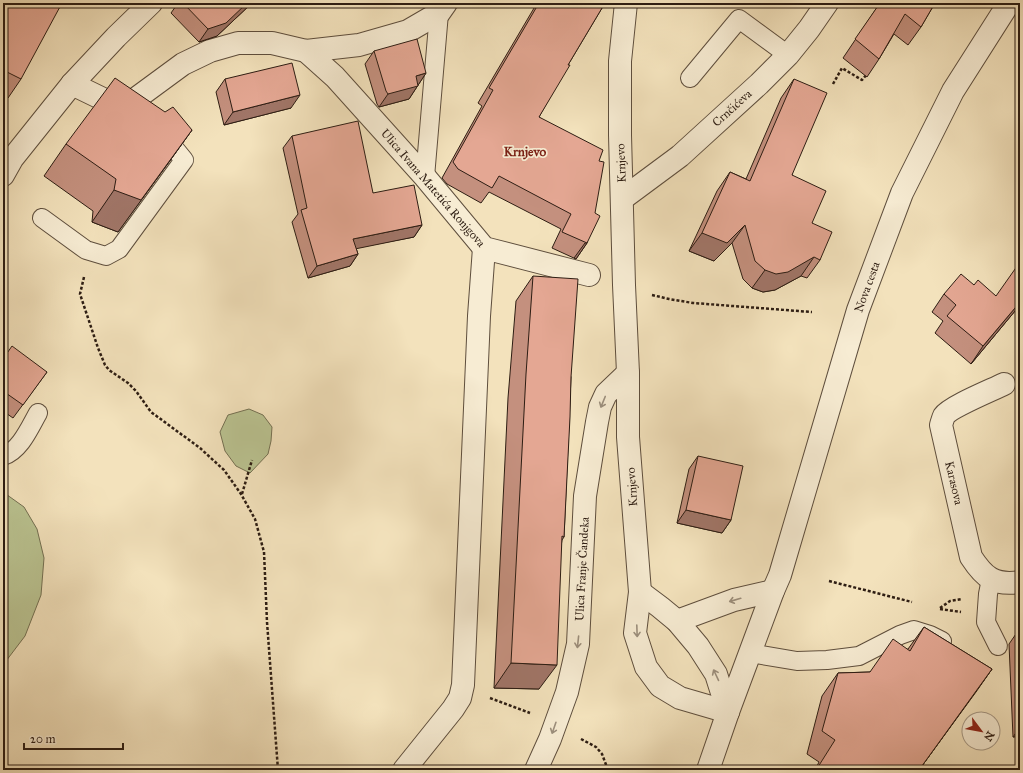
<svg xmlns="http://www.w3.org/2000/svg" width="1023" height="773" viewBox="0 0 1023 773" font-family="'IM FELL Great Primer',serif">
<rect width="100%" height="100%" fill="#f3e2bc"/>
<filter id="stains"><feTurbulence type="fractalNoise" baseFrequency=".005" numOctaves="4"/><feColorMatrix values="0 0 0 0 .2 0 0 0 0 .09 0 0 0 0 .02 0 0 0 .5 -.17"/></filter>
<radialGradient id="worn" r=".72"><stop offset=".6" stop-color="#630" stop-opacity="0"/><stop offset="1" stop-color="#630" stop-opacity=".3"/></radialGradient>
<g fill="#bac391" stroke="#747052">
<polygon points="249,409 263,415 272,427 271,441 268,454 250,473 236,466 225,451 220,432 228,415"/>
<polygon points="3,492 24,507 37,529 44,558 41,595 25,636 3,665"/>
</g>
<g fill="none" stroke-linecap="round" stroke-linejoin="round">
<defs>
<g id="service">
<polyline points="690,78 739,19 788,55"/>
<polyline points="425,177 439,13"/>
<polyline points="42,218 86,250 106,256 119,249 184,160 162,133"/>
<path d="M3,456C20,451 30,427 38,413"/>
<polyline points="991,579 988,594 986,622 998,646"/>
<polyline points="750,653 797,661 827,660 859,656 900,635 914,630 930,635 942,641"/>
</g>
<g id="minor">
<polyline points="626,3 620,61 620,135 624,285 628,373 628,437 640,592 635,633 646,667 660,686 680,698 728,712"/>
<polyline points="306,51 335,77 425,177 484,248 589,275"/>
<polyline points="72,84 107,101 124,104 134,100 183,64 210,51 238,43 272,43 306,51 359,45 408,31 439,13 446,3"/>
<polyline points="3,175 12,159 72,84 116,37 151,3"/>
<polyline points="622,199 680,156 759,84 788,55 809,29 827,3"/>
<path d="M1004,384C992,390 950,407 944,416C943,418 942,422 941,425L971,557C984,577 994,586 1020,582"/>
<polyline points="640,592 660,607 677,621 698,646 716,674 728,712"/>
<polyline points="677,621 734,600 773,591"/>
<polyline points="404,770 453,709 460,698 463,685 479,316 484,248"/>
<polyline points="536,770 550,739 567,692 578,644 585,496 597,422 600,407 606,394 628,373"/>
</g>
<polyline id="tertiary" points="708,770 728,712 773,591 780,575 858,310 902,193 953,91 1009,3"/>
</defs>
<use href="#service" stroke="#5e4e3d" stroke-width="20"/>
<use href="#minor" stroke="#5e4e3d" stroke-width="24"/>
<use href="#tertiary" stroke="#5e4e3d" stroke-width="24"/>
<g stroke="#2d1d13" stroke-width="2.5" stroke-dasharray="3 2" stroke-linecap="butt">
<polyline points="833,84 842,68 862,80 867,74"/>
<polyline points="84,277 80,294 98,348 105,365 109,370 128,383 136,391 151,412 200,448 224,470 241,494 255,519 264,552 267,622 278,770"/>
<polyline points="652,295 669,299 693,303 812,312"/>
<polyline points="242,494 252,460"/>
<polyline points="829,581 912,602"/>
<polyline points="940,608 950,601 962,599"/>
<polyline points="940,609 961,612"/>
<polyline points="490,698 530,713"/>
<polyline points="581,739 596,747 602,754 608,770"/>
</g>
<use href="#service" stroke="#f7ecd3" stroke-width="18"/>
<use href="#minor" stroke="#f7ecd3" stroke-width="22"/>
<use href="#tertiary" stroke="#f7ecd3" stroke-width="22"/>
</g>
<g fill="#c4907e" stroke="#2d1d13">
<polygon points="3,3 21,79 8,98 3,95"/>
<polygon points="178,3 252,3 217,36 199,42 171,13"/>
<polygon points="537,3 605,3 568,65 539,117 599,161 587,243 576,259 552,248 561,229 489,192 481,203 447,184 442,178 482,106 478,103"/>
<polygon points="880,3 935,3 921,27 908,45 894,34 879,59 867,77 843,58"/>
<polygon points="374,51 426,73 409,99 379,107 377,104 365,64"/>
<polygon points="225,79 291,108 224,125 216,92"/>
<polygon points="794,79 792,175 812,223 820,260 807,278 801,276 775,290 763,292 752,288 743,279 732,243 714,261 689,251 717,191 730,172 746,179 781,98"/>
<polygon points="192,130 169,162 118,232 92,222 93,211 44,176 66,144"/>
<polygon points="292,136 373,193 422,225 414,237 356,248 358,254 350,266 308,278 292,222 298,214 283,148"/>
<polygon points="533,276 571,377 564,537 562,540 539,689 494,688 508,398 516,301"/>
<polygon points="974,285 996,296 1020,305 971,364 935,333 943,321 932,312 944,294"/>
<polygon points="3,359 47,372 13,418 3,411"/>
<polygon points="698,456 731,520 722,533 677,523 689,469"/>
<polygon points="924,627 992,669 919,770 815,770 819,762 807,754 822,696 838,673 870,672 908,649"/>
<polygon points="1018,631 1020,631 1020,736 1013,737 1009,644"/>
</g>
<g fill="#a07567" stroke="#2d1d13">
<polygon points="247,3 252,3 217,36 199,42 208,29"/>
<polygon points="342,3 349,3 340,5"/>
<polygon points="773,3 786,3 772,4"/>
<polygon points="426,73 409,99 379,107 388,94 416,76"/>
<polygon points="300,95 291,108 224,125 233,112"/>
<polygon points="192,130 169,162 118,232 92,222 114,190"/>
<polygon points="422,225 414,237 345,251 353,239"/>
<polygon points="745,225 732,243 714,261 689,251 702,233"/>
<polygon points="585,243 587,243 576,259 574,258"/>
<polygon points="358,254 350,266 308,278 317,266"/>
<polygon points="814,257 801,276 775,290 763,292 752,288 765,270"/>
<polygon points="1020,302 1020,305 971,364 983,346"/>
<polygon points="686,510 731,520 722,533 677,523"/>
<polygon points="511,663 557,665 539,689 494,688"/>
<polygon points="992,669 976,692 919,770"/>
<polygon points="1020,727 1020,736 1013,737"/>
</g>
<g fill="#e4a793" stroke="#2d1d13">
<polygon points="3,3 62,3 21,79 3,70"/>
<polygon points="183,3 247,3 226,23 208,29"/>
<polygon points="539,3 605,3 568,65 570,65 539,117 603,150 599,161 604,162 595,213 600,216 587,243 562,232 571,214 499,176 492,188 458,169 453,162 493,90 489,88"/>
<polygon points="880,3 935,3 921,27 905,14 879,59 855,39"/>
<polygon points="417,39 426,73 416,76 418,86 388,94 386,91 374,51"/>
<polygon points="292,63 300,95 233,112 225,79"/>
<polygon points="115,78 165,112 173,107 192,130 141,200 114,190 116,179 66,144"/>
<polygon points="794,79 827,93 792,175 826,191 812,223 832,232 820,260 814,257 788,272 776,274 765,270 755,261 745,225 727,243 702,233 730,172 750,181"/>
<polygon points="358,121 373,193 414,185 422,225 353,239 358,254 317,266 301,210 307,208 292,136"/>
<polygon points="1020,262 1020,302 983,346 947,316 956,305 944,294 961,274 974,285 978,280 996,296"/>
<polygon points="533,276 578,279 571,377 570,417 564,537 562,536 557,665 511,663 526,374"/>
<polygon points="12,346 47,372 23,405 3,391 3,359"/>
<polygon points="698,456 743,466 731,520 686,510"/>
<polygon points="924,627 992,669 919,770 822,770 818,767 835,740 822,731 838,673 870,672 893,639 910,651"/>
<polygon points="1018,631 1020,631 1020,678"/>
</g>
<defs><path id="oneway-shaft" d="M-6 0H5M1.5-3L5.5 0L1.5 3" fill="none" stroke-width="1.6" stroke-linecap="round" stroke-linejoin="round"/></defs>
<g stroke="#9c8f7d">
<use href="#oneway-shaft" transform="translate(603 402) rotate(112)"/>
<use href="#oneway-shaft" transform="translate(735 600) rotate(164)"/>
<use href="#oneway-shaft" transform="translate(637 631) rotate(88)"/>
<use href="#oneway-shaft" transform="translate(578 642) rotate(96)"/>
<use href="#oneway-shaft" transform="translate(716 675) rotate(-115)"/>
<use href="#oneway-shaft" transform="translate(554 728) rotate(109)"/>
</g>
<g text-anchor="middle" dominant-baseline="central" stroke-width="3.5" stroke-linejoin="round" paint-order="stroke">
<g font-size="12" fill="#2d1d13" stroke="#f7ecd3">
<text transform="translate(732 108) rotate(-42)">Crnčićeva</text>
<text transform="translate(621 163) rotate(-92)">Krnjevo</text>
<text transform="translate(433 188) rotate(49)">Ulica Ivana Matetića Ronjgova</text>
<text transform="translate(867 287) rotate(-70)">Nova cesta</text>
<text transform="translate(954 483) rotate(77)">Karasova</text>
<text transform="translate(632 487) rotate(-94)">Krnjevo</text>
<text transform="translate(582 569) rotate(-87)">Ulica Franje Čandeka</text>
</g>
<g font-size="13" font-weight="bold" fill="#7a1f14" stroke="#f7ecd3">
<text x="525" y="152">Krnjevo</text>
</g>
</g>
<rect width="1023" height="773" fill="none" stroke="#f3e2bc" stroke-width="16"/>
<rect x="4" y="4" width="1015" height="765" fill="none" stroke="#2d1d13" stroke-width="2"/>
<rect x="8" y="8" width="1007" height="757" fill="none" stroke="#2d1d13"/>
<g transform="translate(981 731) rotate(122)"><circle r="19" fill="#f7ecd3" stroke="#a69986"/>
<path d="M0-3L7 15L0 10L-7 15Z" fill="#8f2418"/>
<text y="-6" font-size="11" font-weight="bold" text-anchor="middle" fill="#2d1d13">N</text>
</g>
<path d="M24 743v6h99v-6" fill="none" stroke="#2d1d13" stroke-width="2"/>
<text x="30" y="743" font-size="12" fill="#2d1d13" stroke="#f7ecd3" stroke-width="3" paint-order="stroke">20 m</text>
<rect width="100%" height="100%" filter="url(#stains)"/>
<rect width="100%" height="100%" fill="url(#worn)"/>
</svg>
